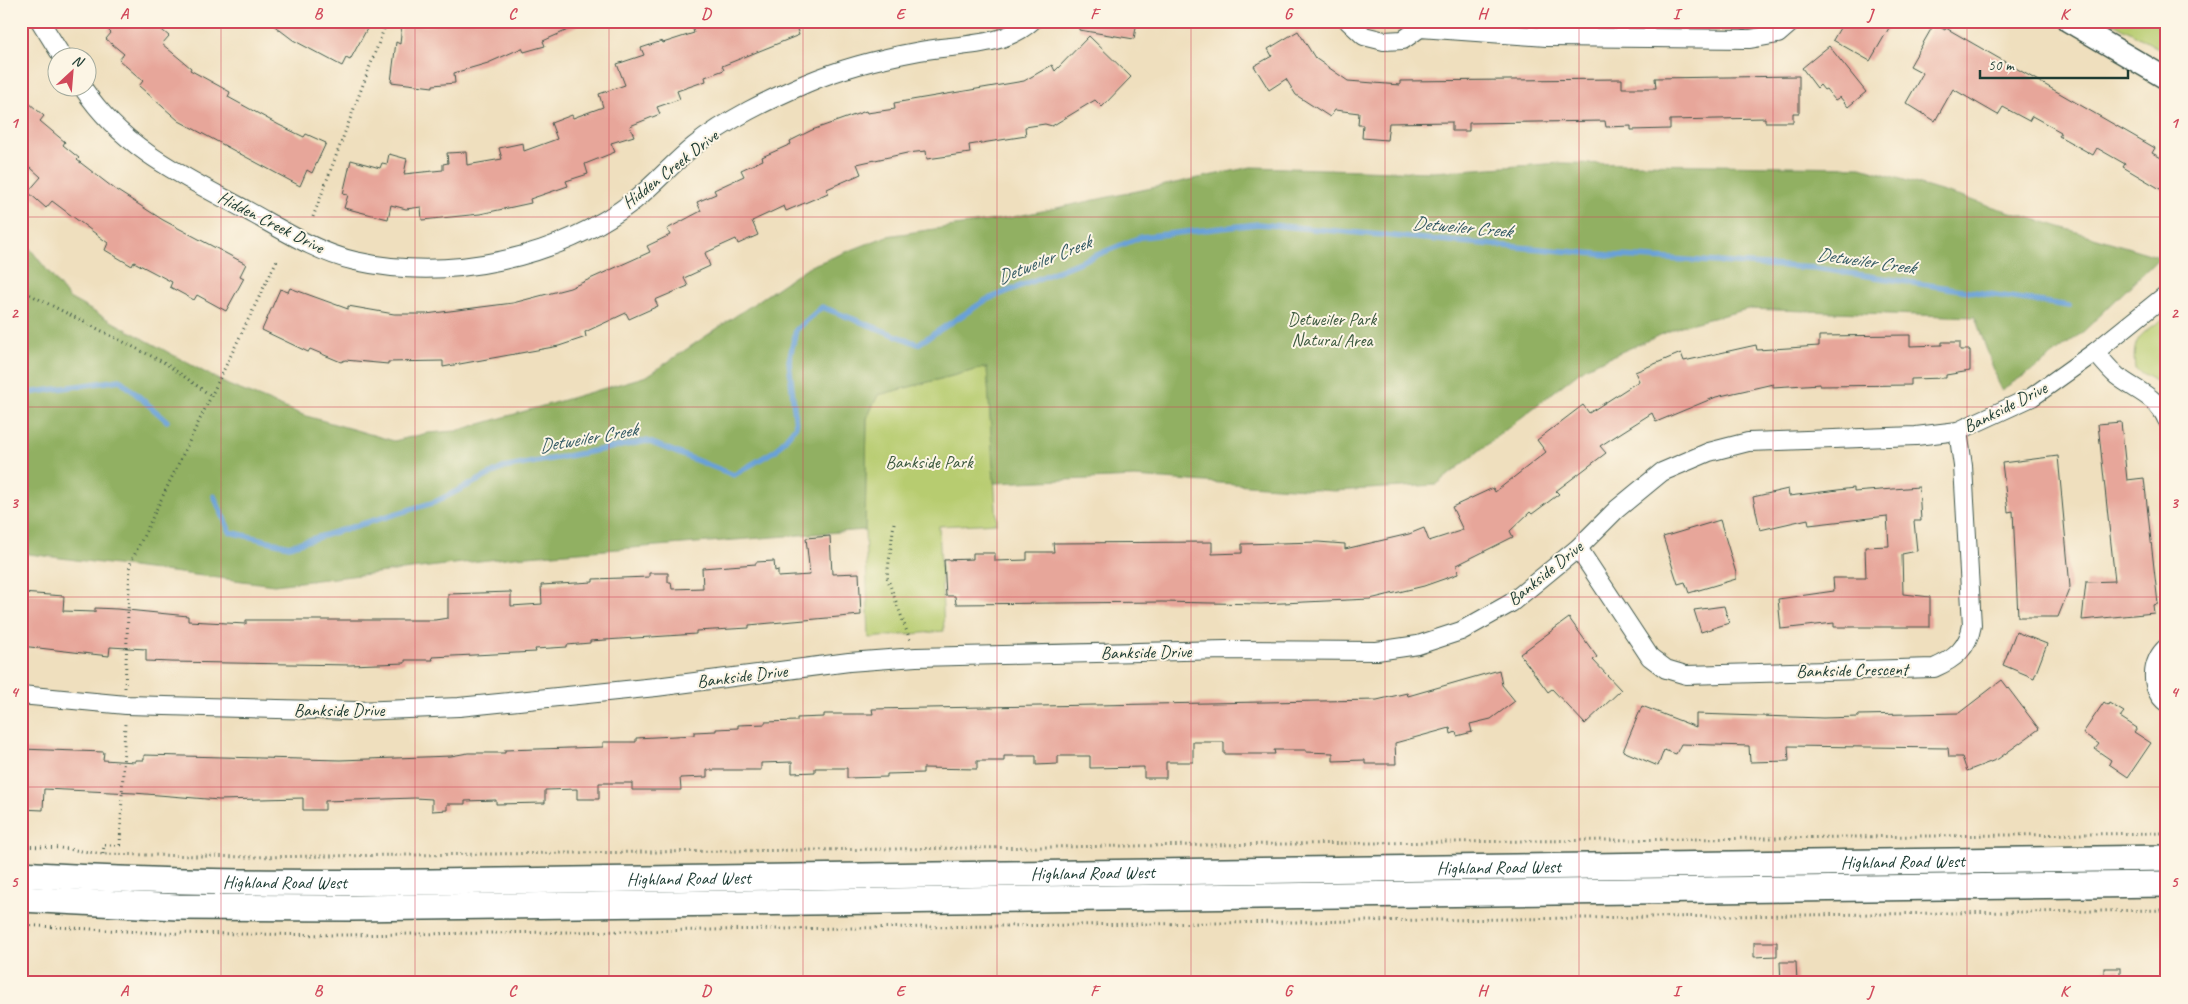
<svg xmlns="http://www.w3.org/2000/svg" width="2188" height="1004" viewBox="0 0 2188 1004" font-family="Caveat,sans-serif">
<rect width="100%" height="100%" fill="#fcf5e5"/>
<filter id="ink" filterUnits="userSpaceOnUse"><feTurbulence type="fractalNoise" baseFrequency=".02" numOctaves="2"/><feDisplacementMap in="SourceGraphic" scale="10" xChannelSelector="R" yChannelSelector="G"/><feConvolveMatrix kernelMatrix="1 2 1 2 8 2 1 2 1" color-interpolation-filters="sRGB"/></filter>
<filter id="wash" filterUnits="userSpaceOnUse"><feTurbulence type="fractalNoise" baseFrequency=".0096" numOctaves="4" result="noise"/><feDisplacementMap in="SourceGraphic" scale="20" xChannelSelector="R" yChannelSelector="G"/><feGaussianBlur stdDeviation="1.12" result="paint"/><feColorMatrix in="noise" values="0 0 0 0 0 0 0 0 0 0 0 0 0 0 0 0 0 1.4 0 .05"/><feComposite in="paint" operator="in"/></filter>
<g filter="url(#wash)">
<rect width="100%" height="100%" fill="#efdfbe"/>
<g fill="#b7cc70" stroke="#6b8452">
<polygon points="2110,21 2167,21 2167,53"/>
<path d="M2167,316V388L2135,369C2131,335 2142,335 2167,316Z"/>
<polygon points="987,367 997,523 939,526 944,631 869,638 865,530 867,418 878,395"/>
</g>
<polygon fill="#91b062" stroke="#58764b" points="1561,163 1861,167 2160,257 2084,331 2039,366 2001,390 1975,317 1748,309 1681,326 1584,368 1436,485 1334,491 1135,477 994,483 987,367 878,395 867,418 865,530 514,557 274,585 21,553 21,237 69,298 228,385 303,415 394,441 428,433 456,431 647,376 808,267 887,236 1009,218 1251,167 1433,172"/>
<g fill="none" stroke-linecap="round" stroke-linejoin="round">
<g stroke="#69a1d7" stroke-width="5.5">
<polyline points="21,394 120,380 167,421"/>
<polyline points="214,496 230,532 289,546 435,502 503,468 647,441 734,475 776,450 796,426 789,361 796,330 822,307 918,344 986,300 1141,237 1258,224 1620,256 1815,268 2069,306"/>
</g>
</g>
<g id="blocks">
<g fill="#e7a69a">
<polygon points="116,21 151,21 169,36 162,44 191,68 190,70 230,92 228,97 279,125 304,137 306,134 326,143 312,173 307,170 300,186 179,121 139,86 143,81 119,60 124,54 106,39 111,33 108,30"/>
<polygon points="268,21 357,21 368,27 350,60 346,58 342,66 293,40"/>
<polygon points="458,21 588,21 543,41 545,46 524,52 522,48 488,63 454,73 455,83 433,85 433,87 391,82 396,42 400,44 402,23 426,26"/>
<polygon points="706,21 794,21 799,35 722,66 724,70 705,77 706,81 677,91 680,99 657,107 660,114 630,126 634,136 611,143 615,152 585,164 588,174 566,181 568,186 530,199 531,203 480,214 422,220 421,207 406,209 391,205 388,219 344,208 348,195 343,194 351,160 380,168 382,163 387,164 389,154 407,159 404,174 443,170 443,164 448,163 447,153 466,152 467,165 502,159 499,148 523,143 524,151 557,139 551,123 572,115 573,118 603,107 599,94 625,85 617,64 644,55 641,48 662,41 663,43 694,33 692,26"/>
<polygon points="1079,21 1137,21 1134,39 1079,30"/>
<polygon points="1844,21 1893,21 1870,61 1833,40"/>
<polygon points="1934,24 1945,30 1946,28 2155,148 2152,153 2167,161 2167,193 2123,167 2125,164 2097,148 2093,155 2059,136 2061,132 2032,116 2029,121 2003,107 1998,115 1953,89 1935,121 1906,103 1923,73 1910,66"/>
<polygon points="1298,31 1315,58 1348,81 1400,85 1400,81 1622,79 1622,88 1656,88 1655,78 1799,76 1799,113 1793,113 1793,122 1765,122 1765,118 1670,120 1670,129 1631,130 1631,126 1606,127 1605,121 1469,123 1469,131 1452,131 1452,122 1389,123 1387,140 1362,138 1363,125 1358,125 1359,113 1335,110 1330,117 1296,95 1286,79 1269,90 1254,66 1272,56 1268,49"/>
<polygon points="1089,36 1131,77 1102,107 1095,100 1052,126 1045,124 1025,127 1026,136 969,145 970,153 927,159 926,151 907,153 857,164 861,174 827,189 828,193 786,211 784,206 752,221 758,235 738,244 736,239 705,253 710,266 684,278 688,286 655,300 658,306 629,319 626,313 585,332 586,337 559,346 443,367 443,361 388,362 388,364 345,360 341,362 310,349 308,352 262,330 280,289 288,292 290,288 348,309 348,306 394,314 426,314 513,303 570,288 650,252 647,246 670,235 667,229 701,211 697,202 716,194 714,190 744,176 741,170 763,160 762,157 791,144 790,141 812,130 866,111 867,113 895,109 894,103 1024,81 1052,65 1055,71"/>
<polygon points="1829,46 1866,92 1848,107 1840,97 1835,100 1826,89 1824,90 1820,85 1817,88 1802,68"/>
<polygon points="21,96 44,116 40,121 65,142 63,145 79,158 77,160 116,190 163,220 246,264 240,276 244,278 226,311 197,295 194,300 170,287 172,282 134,262 132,266 105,250 108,243 52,201 46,208 28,192 41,177 21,159"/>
<polygon points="1910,335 1910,346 1942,345 1942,342 1960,342 1960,350 1970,350 1970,371 1946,375 1946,378 1911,379 1911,385 1820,386 1820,384 1773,387 1773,384 1716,397 1656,422 1652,413 1600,446 1606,453 1556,491 1559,494 1532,514 1530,512 1510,531 1513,537 1457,565 1458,574 1424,586 1370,599 1261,604 1162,602 956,604 955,596 946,596 944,560 973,559 973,553 995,553 995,561 1027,560 1027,552 1054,552 1053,543 1212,542 1212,554 1242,553 1242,544 1318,542 1345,544 1345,549 1409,534 1424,528 1429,541 1463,530 1452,507 1493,488 1495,492 1546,452 1537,440 1583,405 1589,413 1639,381 1635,372 1681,353 1684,361 1756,345 1757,350 1819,346 1819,336"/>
<polygon points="2121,422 2127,480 2144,478 2158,604 2153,605 2154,613 2082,620 2086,582 2115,581 2098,424"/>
<polygon points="2058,456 2070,587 2058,617 2018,617 2013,511 2008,512 2002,463"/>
<polygon points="1919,487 1921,521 1914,521 1917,551 1902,554 1903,594 1930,597 1930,627 1834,627 1834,623 1781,629 1778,599 1834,591 1833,578 1866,578 1865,547 1889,546 1887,516 1809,525 1808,519 1760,530 1753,497 1788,489 1789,496 1854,488 1854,492"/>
<polygon points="1720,520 1736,573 1736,579 1689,593 1685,582 1678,584 1663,537"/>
<polygon points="830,536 832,574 859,573 861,615 749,625 749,628 696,631 696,634 590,641 590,643 567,645 567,647 535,649 536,652 432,657 433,660 405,660 405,663 350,665 171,662 146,661 146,649 110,647 109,656 21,646 21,593 64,596 63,611 95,612 95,608 117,609 188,616 188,621 246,624 246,620 435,620 448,618 448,594 511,592 511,606 542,604 541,585 593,582 593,579 649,577 649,573 668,573 668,582 671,582 672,589 703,588 702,568 756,564 756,562 774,561 775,571 778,570 778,577 810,575 806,538"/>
<polygon points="1724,606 1729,623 1701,632 1694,610"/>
<polygon points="1569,618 1597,657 1593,660 1621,690 1585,724 1552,689 1548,692 1520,654"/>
<polygon points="2016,632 2047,644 2034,678 2003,665"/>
<polygon points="1499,670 1502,685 1515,701 1491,719 1470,724 1472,732 1457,736 1456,732 1451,734 1450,728 1395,743 1396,764 1365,764 1365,760 1333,761 1333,753 1306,752 1306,750 1274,750 1275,754 1224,754 1224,742 1193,742 1193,762 1166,762 1166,778 1144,778 1144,767 1090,768 1090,756 1058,756 1058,764 1036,765 1036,756 1004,756 1004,761 977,761 977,769 923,768 923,773 887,774 887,777 847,778 847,768 815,768 815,772 792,773 792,762 761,763 761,770 707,770 707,777 680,778 681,790 632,790 632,783 599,783 599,799 577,799 577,789 545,790 545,803 496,804 496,800 465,801 465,804 447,804 447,810 432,811 432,799 415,798 325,801 325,810 303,810 303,798 219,800 134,793 44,789 43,810 21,809 21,749 104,752 103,760 135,762 135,760 144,760 144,755 340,760 451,756 468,753 505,753 505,750 603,747 603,742 636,742 636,738 694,735 694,732 716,731 716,729 738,728 738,725 765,724 765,722 797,721 797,718 824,717 824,714 873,714 872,709 1377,700 1407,693 1408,696"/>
<polygon points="2002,680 2039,729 1998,759 1967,771 1962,757 1949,757 1948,748 1788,746 1789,761 1750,762 1749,746 1681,744 1676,754 1664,750 1658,766 1623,751 1642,706 1696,727 1696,714 1823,718 1858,717 1858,715 1959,713"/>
<polygon points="2104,702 2108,705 2109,703 2124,712 2120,717 2137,728 2134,732 2151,743 2128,777 2109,764 2111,760 2095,749 2099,744 2083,733"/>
<polygon points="1754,942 1777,942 1777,956 1754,957"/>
<polygon points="1780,962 1796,962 1797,983 1781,983"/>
<rect x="2104" y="968" width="16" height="15"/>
</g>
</g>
</g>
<g filter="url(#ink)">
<use href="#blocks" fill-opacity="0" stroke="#3e5549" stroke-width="1"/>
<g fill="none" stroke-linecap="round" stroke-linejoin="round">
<defs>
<g id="minor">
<polyline points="40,21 63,58"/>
<polyline points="1348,21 1364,36 1384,41 1403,40 1420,28 1547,37 1750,39 1778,34 1793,21"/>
<path d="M83,88C124,150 185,177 248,211C281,229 318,253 355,261C449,282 558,259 635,200C656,183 674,162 694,146C728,119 768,100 807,83C842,68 882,58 920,51C957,44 1003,48 1032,21"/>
<path d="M2095,352C2102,360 2109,369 2117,376C2136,391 2157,396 2167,420"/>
<path d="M1578,548L1650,657L1666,669L1686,675L1934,668C1955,659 1968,648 1972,625L1963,466L1958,431"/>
<path d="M2167,647C2150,661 2149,690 2167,703"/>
<polyline points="21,695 126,705 357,711 459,707 656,687 849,662 916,657 1226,650 1377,651 1418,645 1461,631 1511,603 1578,548 1617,509 1662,472 1709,452 1748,442 1916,436 1958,431 2032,397 2095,352 2167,294"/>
</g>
<polyline id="tertiary" points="2068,21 2167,79"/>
<g id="secondary">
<path id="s1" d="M21,874C158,883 294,883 431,882L2167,858"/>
<polyline points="21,899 178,907 352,908 2167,884"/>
</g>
</defs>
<use href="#minor" stroke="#3e5549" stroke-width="20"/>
<use href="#tertiary" stroke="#3e5549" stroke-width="24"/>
<use href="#secondary" stroke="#3e5549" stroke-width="28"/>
<g stroke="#3e5549" stroke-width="3" stroke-dasharray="1 4" stroke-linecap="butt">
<polyline points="313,217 387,21"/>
<polyline points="21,290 165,363 210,395"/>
<polyline points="894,523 887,577 910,640"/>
<polyline points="125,688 130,564 278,258"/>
<polyline points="21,846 60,848 103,854 248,857 2167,833"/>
<polyline points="103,854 104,845 120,845 125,723"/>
<polyline points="21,925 159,933 342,935 2167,910"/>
</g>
<use href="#minor" stroke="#fff" stroke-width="18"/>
<use href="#tertiary" stroke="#fff" stroke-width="21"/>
<use href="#secondary" stroke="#fff" stroke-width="25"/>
</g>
</g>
<path fill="none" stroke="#d1495b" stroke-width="1" stroke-opacity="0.55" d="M221,21V983M415,21V983M609,21V983M803,21V983M997,21V983M1191,21V983M1385,21V983M1579,21V983M1773,21V983M1967,21V983M21,217H2167M21,407H2167M21,597H2167M21,787H2167"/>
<g text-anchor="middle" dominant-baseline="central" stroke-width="4" stroke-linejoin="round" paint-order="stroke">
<g font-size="18" fill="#1f3d34" stroke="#fcf5e5">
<text transform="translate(670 169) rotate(-38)">Hidden Creek Drive</text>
<text transform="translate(271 222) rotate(27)">Hidden Creek Drive</text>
<text transform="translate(2005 407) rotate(-27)">Bankside Drive</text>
<text transform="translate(1545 573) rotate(-39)">Bankside Drive</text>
<text transform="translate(1146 652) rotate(-1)">Bankside Drive</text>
<text transform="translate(1852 670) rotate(-1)">Bankside Crescent</text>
<text transform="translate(742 676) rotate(-7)">Bankside Drive</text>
<text x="339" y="710">Bankside Drive</text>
<text stroke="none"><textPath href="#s1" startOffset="1882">Highland Road West</textPath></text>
<text stroke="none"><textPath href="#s1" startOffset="1478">Highland Road West</textPath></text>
<text stroke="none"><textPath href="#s1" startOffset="1072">Highland Road West</textPath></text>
<text stroke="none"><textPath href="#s1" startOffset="668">Highland Road West</textPath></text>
<text stroke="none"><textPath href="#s1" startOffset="264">Highland Road West</textPath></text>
</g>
<g font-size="18" fill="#3d5a40" stroke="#fcf5e5">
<text x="1332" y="319">Detweiler Park<tspan x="1332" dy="21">Natural Area</tspan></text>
<text x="929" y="462">Bankside Park</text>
</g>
<g font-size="19" font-style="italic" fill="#355b65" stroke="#fcf5e5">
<text transform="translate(1462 227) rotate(5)">Detweiler Creek</text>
<text transform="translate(1044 260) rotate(-22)">Detweiler Creek</text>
<text transform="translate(1866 261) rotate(8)">Detweiler Creek</text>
<text transform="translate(588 438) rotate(-10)">Detweiler Creek</text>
</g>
</g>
<rect width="2188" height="1004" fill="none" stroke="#fcf5e5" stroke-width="55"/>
<g transform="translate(72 72) rotate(26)"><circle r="24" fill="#fcf5e5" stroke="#a4ab9e"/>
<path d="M0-4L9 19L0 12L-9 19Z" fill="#d1495b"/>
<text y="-8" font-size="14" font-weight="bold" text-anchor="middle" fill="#1f3d34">N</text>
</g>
<path d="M1980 70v8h148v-8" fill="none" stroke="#1f3d34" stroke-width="2.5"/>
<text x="1988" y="70" font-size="15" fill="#1f3d34" stroke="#fcf5e5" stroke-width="4" paint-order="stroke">50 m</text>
<rect x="28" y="28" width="2132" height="948" fill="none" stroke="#d1495b" stroke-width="2"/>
<g font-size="16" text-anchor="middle" font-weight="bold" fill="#d1495b">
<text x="124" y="19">A</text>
<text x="318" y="19">B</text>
<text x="512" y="19">C</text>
<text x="706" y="19">D</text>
<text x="900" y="19">E</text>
<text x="1094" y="19">F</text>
<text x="1288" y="19">G</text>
<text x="1482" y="19">H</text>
<text x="1676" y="19">I</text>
<text x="1870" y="19">J</text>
<text x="2064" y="19">K</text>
<text x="14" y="128">1</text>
<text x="2174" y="128">1</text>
<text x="14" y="318">2</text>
<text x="2174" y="318">2</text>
<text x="14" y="508">3</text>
<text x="2174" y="508">3</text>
<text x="14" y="697">4</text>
<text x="2174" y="697">4</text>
<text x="14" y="887">5</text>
<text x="2174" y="887">5</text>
<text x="124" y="996">A</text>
<text x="318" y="996">B</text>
<text x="512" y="996">C</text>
<text x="706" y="996">D</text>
<text x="900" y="996">E</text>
<text x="1094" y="996">F</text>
<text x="1288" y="996">G</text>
<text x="1482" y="996">H</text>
<text x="1676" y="996">I</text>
<text x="1870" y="996">J</text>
<text x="2064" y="996">K</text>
</g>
</svg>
